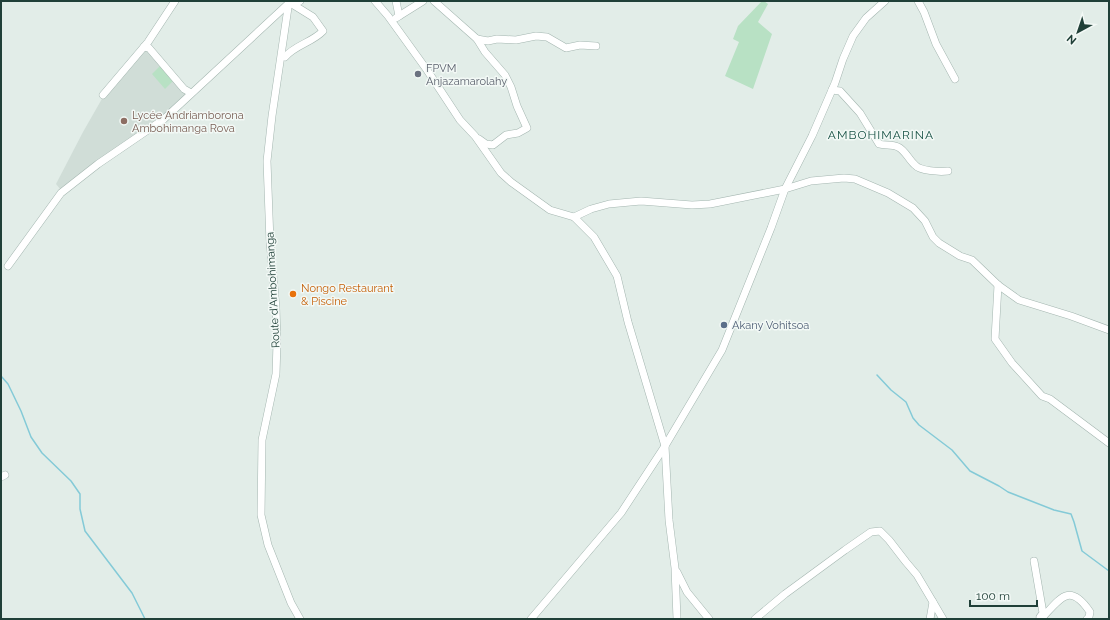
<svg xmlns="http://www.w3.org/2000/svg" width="1110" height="620" viewBox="0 0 1110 620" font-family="Raleway,sans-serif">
<rect width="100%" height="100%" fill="#e2ede8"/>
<polygon fill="#d0ddd7" points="145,49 147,49 189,94 164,117 61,190 56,184 83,132 103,97"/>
<g fill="#b8e1c4">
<polygon points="762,1 764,1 768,4 758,22 772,34 753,89 725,76 739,42 733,39 738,26"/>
<polygon points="160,66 173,81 165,89 152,74"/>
</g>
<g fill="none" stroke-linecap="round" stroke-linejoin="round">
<g stroke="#84cad7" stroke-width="1.5">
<polyline points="877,375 891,390 906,402 913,418 919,425 952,450 970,471 999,486 1008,492 1054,510 1071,514 1074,522 1082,551 1109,571"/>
<polyline points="1,376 8,384 21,411 31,437 42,453 71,481 80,494 80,509 85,531 132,593 145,619"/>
</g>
<defs>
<g id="minor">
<polyline points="289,1 272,116 267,161 270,242 276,308 277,343 276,374 262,440 261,515 268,545 291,603 300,619"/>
<polyline points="375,1 388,16 427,70 460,120 475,136 501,173 511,182 550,210 574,217 594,237 617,276 628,322 665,446 669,520 675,568 677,619"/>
<polyline points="396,1 399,16 396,18"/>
<polyline points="434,1 477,39 488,41 497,39 516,40 536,36 547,37 566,48 580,45 596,46"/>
<polyline points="918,1 924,12 936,44 955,79"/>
<polyline points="399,16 423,1"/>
<polyline points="477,39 485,52 505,75 511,87 517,106 527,128 518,133 506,135 493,145 486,144 479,139"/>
<polyline points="144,47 149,48 184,89 191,93"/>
<path d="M285,57C295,45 313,42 323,31L313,17L292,4"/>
<path d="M832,90L840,91L860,113L879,144C885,146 892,144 898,147C905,150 909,160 915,165C920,171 940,172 948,171"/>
<polyline points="103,95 148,42 175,1"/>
<polyline points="574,217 591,209 609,204 641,201 692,205 710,204 785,189 811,181 844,178 855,179 888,193 913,208 925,221 933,237 939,243 960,256 972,260 998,285 1019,300 1071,316 1109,330"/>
<polyline points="8,266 61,193 98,164 164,119 288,4 294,4 300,1"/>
<polyline points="998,285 995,339 1012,363 1042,396 1050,399 1109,443"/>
<polyline points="1,477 5,475"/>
<polyline points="1034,561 1043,613 1040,617"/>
<polyline points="677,572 687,592 709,619"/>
<polyline points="933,602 943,619"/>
<polyline points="531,619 621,513 665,446 722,350 771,228 785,189 812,136 835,83 843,59 853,36 866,18 885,1"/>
<polyline points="755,619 785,594 845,550 871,532 880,531 889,540 906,562 917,575 933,602 930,619"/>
<path d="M1041,619C1060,599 1069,581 1090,612L1089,617L1087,619"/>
</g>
</defs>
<use href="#minor" stroke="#a4b6b0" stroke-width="8"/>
<use href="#minor" stroke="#fff" stroke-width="7"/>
</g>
<circle fill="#6b7280" stroke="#f3f9f6" stroke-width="1.5" cx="418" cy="74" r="4"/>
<circle fill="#8d6e63" stroke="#f3f9f6" stroke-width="1.5" cx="124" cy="121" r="4"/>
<circle fill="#e8710a" stroke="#f3f9f6" stroke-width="1.5" cx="293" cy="294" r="4"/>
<circle fill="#5c6f8a" stroke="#f3f9f6" stroke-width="1.5" cx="724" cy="325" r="4"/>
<g text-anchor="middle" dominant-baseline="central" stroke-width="3" stroke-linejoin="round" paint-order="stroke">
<g font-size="11" fill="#5b616d" stroke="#f3f9f6" text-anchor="start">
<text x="426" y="68">FPVM<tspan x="426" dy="13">Anjazamarolahy</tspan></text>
</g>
<g font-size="11" fill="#785e54" stroke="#f3f9f6" text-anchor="start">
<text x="132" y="115">Lycée Andriamborona<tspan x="132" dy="13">Ambohimanga Rova</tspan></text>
</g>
<g font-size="11" fill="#c56008" stroke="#f3f9f6" text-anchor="start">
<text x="301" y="288">Nongo Restaurant<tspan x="301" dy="13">&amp; Piscine</tspan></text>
</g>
<g font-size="11" fill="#204038" stroke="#f3f9f6">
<text transform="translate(273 290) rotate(-93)">Route d'Ambohimanga</text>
</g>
<g font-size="11" fill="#4e5e75" stroke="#f3f9f6" text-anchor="start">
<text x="732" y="325">Akany Vohitsoa</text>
</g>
<g font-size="12" letter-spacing="1" fill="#1a5447" stroke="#f3f9f6">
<text x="881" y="135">AMBOHIMARINA</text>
</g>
</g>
<rect width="1110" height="620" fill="none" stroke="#204038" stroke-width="4"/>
<g transform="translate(1078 32) rotate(220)" stroke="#f3f9f6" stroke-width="3" paint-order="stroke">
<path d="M0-3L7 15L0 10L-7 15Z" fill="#204038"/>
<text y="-6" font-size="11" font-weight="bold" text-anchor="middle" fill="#204038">N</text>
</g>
<path d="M970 600v6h67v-6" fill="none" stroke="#204038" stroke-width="2"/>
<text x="976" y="600" font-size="12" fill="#204038" stroke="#f3f9f6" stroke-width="3" paint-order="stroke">100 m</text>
</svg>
